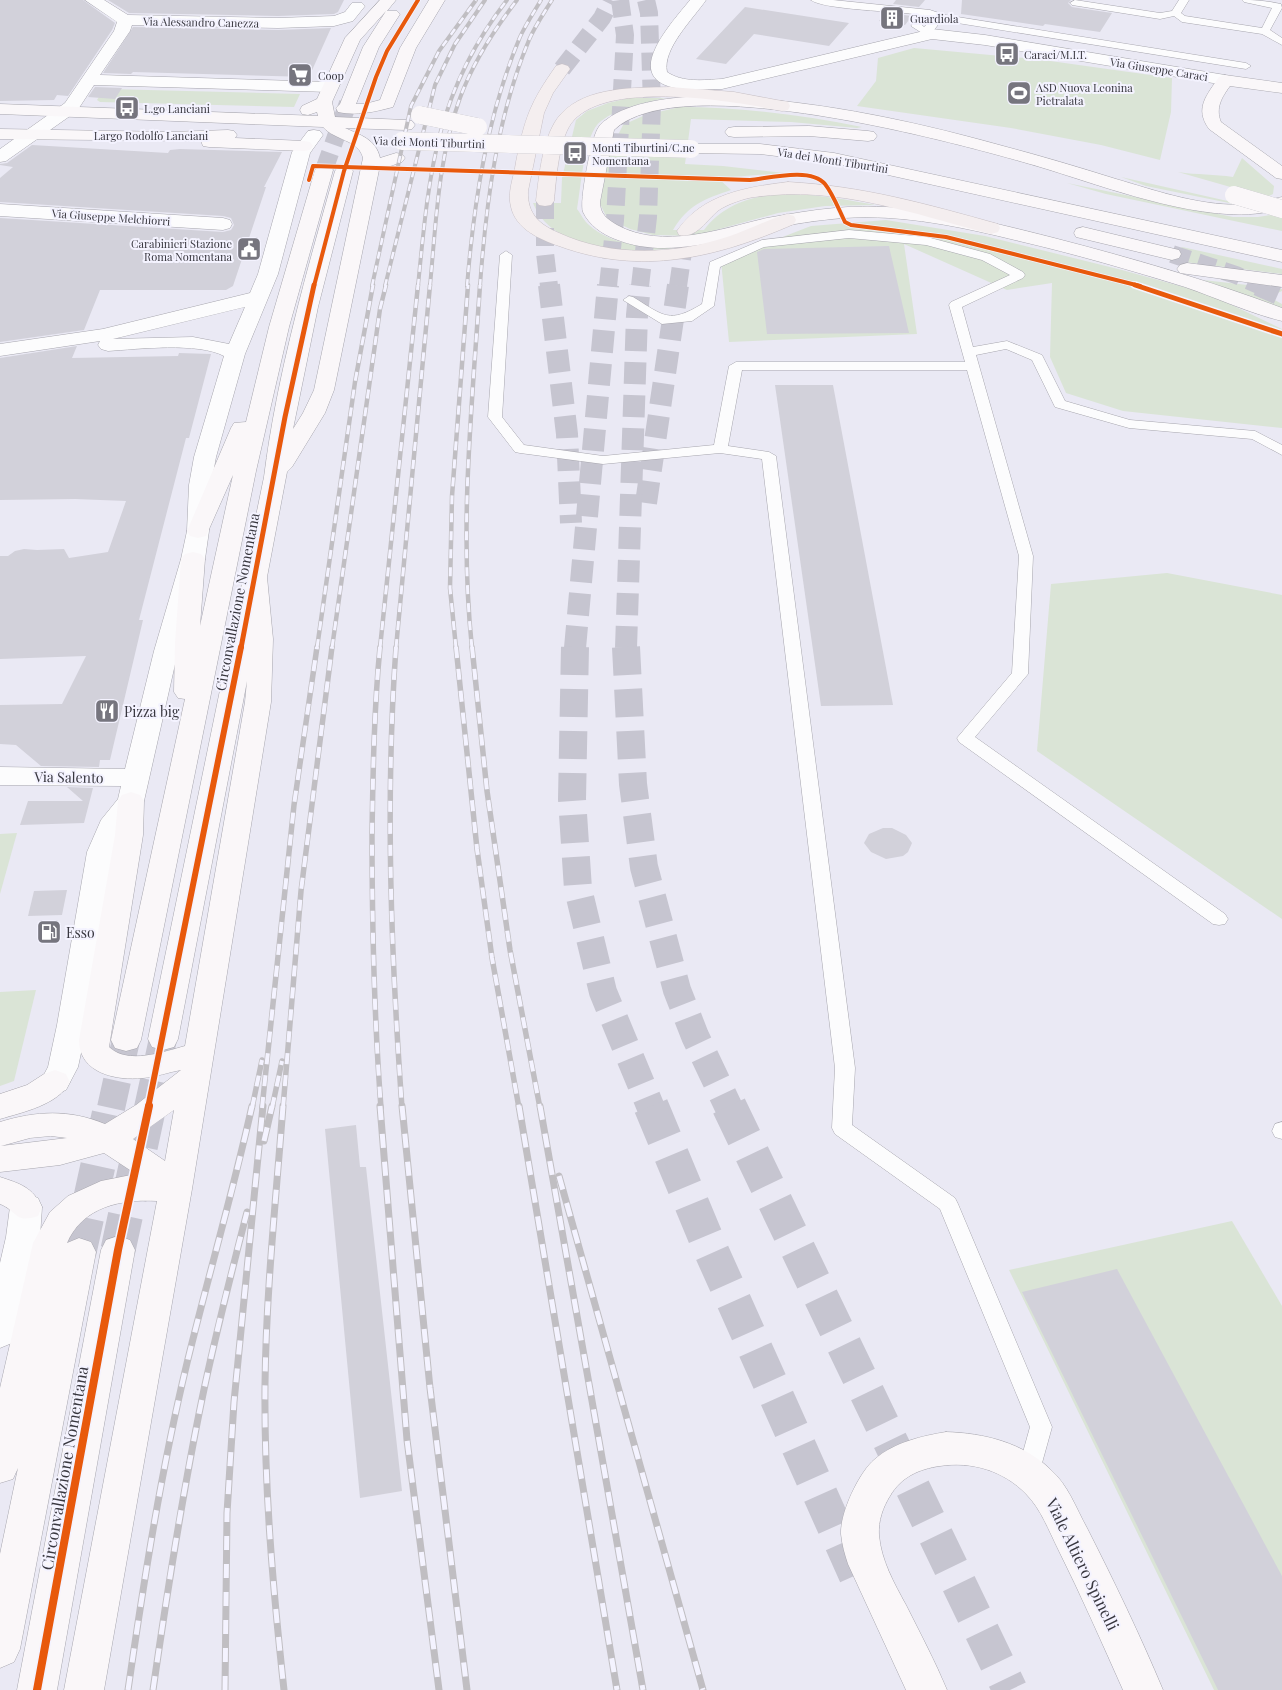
<svg xmlns="http://www.w3.org/2000/svg" width="1282" height="1690" viewBox="0 0 1282 1690" font-family="'Playfair Display',serif">
<rect width="100%" height="100%" fill="#eae9f4"/>
<g fill="#dae4d6">
<polygon points="914,48 1036,59 1172,78 1171,112 1160,160 1101,145 1011,128 857,106 876,81 878,58"/>
<polygon points="108,89 300,94 294,107 100,102 97,100 103,90"/>
<path d="M629,98H666C644,103 619,107 601,121C584,133 581,188 577,209C581,214 584,221 589,225C612,246 648,247 677,248C633,253 552,253 533,203H561L562,178L576,120L587,111L608,103Z"/>
<path d="M680,107C740,107 803,115 862,127L857,128L791,122L691,119L685,164L723,166L784,173L718,178L731,190C704,199 688,205 673,230H704C744,178 820,195 876,205L825,206L778,213L694,236L653,235L630,229L607,218L600,204L610,151L623,125L645,115Z"/>
<path d="M1242,158L1274,186L1273,194C1261,201 1248,204 1234,204L1146,186L1121,177L1232,202L1255,194L1178,172C1197,175 1215,174 1233,177Z"/>
<polygon points="1067,183 1233,217 1258,217 1282,213 1282,231 1106,194"/>
<polygon points="886,220 985,236 1122,270 1209,294 1282,329 1282,428 1123,411 1066,393 1050,357 1052,283 1007,290 904,244 917,334 729,342 721,261 811,226"/>
<polygon points="1182,247 1282,269 1282,274 1169,260"/>
<polygon points="1203,280 1282,289 1282,291 1269,297 1282,304 1282,309"/>
<polygon points="1167,573 1282,595 1282,919 1037,751 1051,584"/>
<polygon points="17,833 0,894 0,834"/>
<polygon points="36,990 14,1081 0,1086 0,992"/>
<polygon points="1232,1221 1282,1306 1282,1690 1214,1690 1009,1270"/>
</g>
<g fill="#d2d1da">
<polygon points="0,0 83,0 115,23 112,30 68,96 57,95 54,100 0,101"/>
<polygon points="108,0 344,0 338,12 334,14 278,16 129,13"/>
<polygon points="896,0 925,0 919,7 893,4"/>
<polygon points="962,0 1071,0 1068,3 1072,7 1112,13 1100,32 1045,24 1043,26 961,14"/>
<polygon points="745,7 849,23 829,46 754,34 726,64 696,59"/>
<polygon points="885,13 896,14 912,16 905,25 879,21"/>
<polygon points="133,27 278,30 331,28 309,77 133,72 131,74 103,73"/>
<polygon points="95,87 122,88 115,99 88,97"/>
<polygon points="32,145 168,153 170,150 180,149 282,152 264,187 266,187 233,286 226,290 100,290 84,330 0,342 0,218 223,232 231,230 234,225 231,218 223,216 0,202 0,178 13,167 0,165 0,164 7,163"/>
<polygon points="889,246 909,333 767,334 757,252 764,249"/>
<polygon points="77,346 72,358 178,356 179,353 211,354 189,438 186,438 139,620 143,620 110,760 100,760 99,767 41,766 16,745 0,744 0,705 62,704 86,656 0,659 0,556 8,556 15,551 24,549 37,550 64,549 69,558 108,552 126,501 75,499 0,500 0,358"/>
<polygon points="775,385 833,385 893,705 821,706"/>
<polygon points="67,787 93,788 84,823 20,825 28,801 83,801"/>
<polygon points="883,828 892,828 906,835 912,843 908,852 903,856 886,859 871,852 864,843 869,834"/>
<polygon points="67,890 62,915 28,916 34,891"/>
<polygon points="356,1125 360,1167 366,1167 402,1491 360,1498 325,1129"/>
<polygon points="1117,1269 1282,1576 1282,1690 1218,1690 1022,1292"/>
</g>
<g fill="none" stroke-linecap="round" stroke-linejoin="round">
<g stroke="#c6c5d0" stroke-width="18" stroke-dasharray="18 9" stroke-linecap="butt">
<polyline points="324,170 348,103"/>
<polyline points="1172,254 1236,275 1261,286"/>
</g>
<polyline stroke="#c6c5d0" stroke-width="22" stroke-dasharray="22 11" stroke-linecap="butt" points="1258,285 1281,295"/>
<g stroke="#c6c5d0" stroke-width="28" stroke-dasharray="28 14" stroke-linecap="butt">
<polyline points="111,1108 126,1040"/>
<polyline points="148,1108 163,1039"/>
</g>
<g stroke="#c6c5d0" stroke-width="35" stroke-dasharray="35 18" stroke-linecap="butt">
<polyline points="118,1250 149,1106"/>
<polyline points="79,1252 111,1106"/>
</g>
<g stroke="#c6c5d0" stroke-width="18" stroke-dasharray="18 9" stroke-linecap="butt">
<polyline points="562,69 602,18 611,0"/>
<polyline points="545,201 545,253 549,286"/>
<polyline points="608,286 615,220 625,35 620,0"/>
<polyline points="640,286 648,217 652,104 649,13 646,0"/>
<polyline points="678,286 686,231"/>
</g>
<g stroke="#c6c5d0" stroke-width="22" stroke-dasharray="22 11" stroke-linecap="butt">
<polyline points="549,285 567,434 571,523"/>
<polyline points="646,503 678,285"/>
<polyline points="575,648 608,285"/>
<polyline points="626,648 637,315 640,285"/>
</g>
<g stroke="#c6c5d0" stroke-width="28" stroke-dasharray="28 14" stroke-linecap="butt">
<polyline points="575,647 572,799 578,889 603,992 651,1108"/>
<polyline points="626,647 633,784 644,867 677,990 695,1036 729,1108"/>
</g>
<g stroke="#c6c5d0" stroke-width="35" stroke-dasharray="35 18" stroke-linecap="butt">
<polyline points="651,1106 710,1248 857,1577"/>
<polyline points="729,1106 1010,1690"/>
</g>
<defs>
<g id="lane">
<path d="M811,0H833L930,10L945,15L1246,63L1251,66L1246,69L945,21H941L934,30L922,33L911,26L920,15C899,11 823,10 811,0ZM927,19L931,20L924,27L922,25Z"/>
<path d="M1075,0L1160,13L1172,11L1179,0H1189L1181,13L1185,16L1262,28L1272,8L1244,2L1242,0C1256,0 1268,1 1281,4L1282,8L1270,30L1282,38V45L1262,34L1182,22L1174,16L1160,19L1072,5L1070,3Z"/>
<path d="M849,230L927,237L990,254L1023,272L1025,275L1023,278L962,307L973,347L1007,341L1042,355L1065,401L1130,420L1255,431L1282,445V455L1252,439L1129,428L1055,407L1032,360L1006,349L976,355L1033,556L1028,674L975,737L1225,914L1228,919L1225,924L1219,925L1213,924L959,742L957,738L1012,673L1019,556L967,370H742L728,446L769,452L776,456L855,1068L852,1125L955,1198L958,1204L1052,1427L1037,1481L1029,1485L1021,1481L1017,1474L1030,1427L940,1209L835,1134L832,1128L835,1068L762,459L720,453L603,464L520,453L515,452L488,417L500,255L506,251L512,255L502,417L524,445L603,456L714,445L729,366L736,362H965L949,305L951,302L1010,275L982,260L926,245L849,238L764,247L720,267L714,306L692,321L662,324L623,300L629,296L633,297C664,316 669,324 702,304L710,262L762,240Z"/>
<polygon points="1282,1122 1282,1139 1275,1137 1272,1131 1275,1124"/>
</g>
<g id="street">
<polygon points="85,0 104,0 128,15 278,18 334,16 345,12 352,3 362,3 365,6 353,21 334,26 278,28 132,25 130,31 100,75 330,82 336,83 338,87 336,91 330,92 94,85 77,111 6,161 0,162 0,149 65,103 114,31 117,22"/>
<path d="M690,0H706C693,19 662,49 667,72C683,83 704,80 722,79L932,29L985,35L1225,75L1231,77L1233,80L1231,83L1225,85L985,45L932,39L722,89C704,89 682,92 665,85C627,69 676,18 690,0Z"/>
<path d="M314,130L320,131L323,135L310,153L278,274L245,354L216,457L211,485L209,531L205,559L178,651L144,801L127,823L115,852L87,1025L78,1067L66,1090L55,1094L44,1090L40,1082L48,1067L57,1025L87,852L101,820L118,799L121,786L0,785V767L125,769L154,651L181,559L187,531L189,485L194,457L224,356C198,342 138,349 108,351L101,349L98,345L100,341L0,356V344L103,329L250,293L258,274L292,152L308,131ZM245,307L229,344L193,337L113,339Z"/>
<polygon points="0,204 223,218 230,220 232,224 230,228 223,230 0,216"/>
<polygon points="26,1194 38,1198 42,1207 40,1237 17,1333 12,1343 0,1348 0,1263 6,1237 10,1207 14,1198"/>
</g>
<g id="secondary">
<path d="M380,0H396L387,11H397L400,14L379,47L356,104H365L380,100L400,48L429,0H445L416,48L393,107C374,112 357,116 338,112L336,108L340,104L363,47L386,11L360,40L332,102L335,117L406,120L412,121L415,125L412,129L406,130L345,128C360,135 376,139 380,158L396,153L402,154L405,158L402,162L379,170L334,390L325,413L292,467L287,472L267,577L273,639L271,702L192,1189L104,1690H64L157,1201C122,1199 83,1206 67,1243L79,1238L91,1242L96,1252L20,1649L14,1662L0,1668V1554L18,1468L13,1479L0,1483V1388L33,1243L50,1212L68,1196L101,1181L136,1174L104,1153L60,1165L0,1172V1122C36,1111 69,1109 105,1124L136,1105L181,1070C169,1072 156,1077 143,1078C116,1081 79,1073 79,1040L115,835L118,801L122,795L131,792L140,795L144,801L143,835L109,1047C128,1065 163,1052 185,1046L245,702L247,681L178,1039L174,1047L163,1050L152,1047L148,1039L264,477C277,373 307,271 335,171L338,167L344,166L350,167L353,171L318,307L293,429L303,413L314,390L363,158C359,140 334,140 323,127L0,114V104L318,116L317,112L308,115L302,114L300,110L302,106L317,99L345,38ZM174,1110L165,1161L133,1139ZM51,1136L67,1138L1,1146L30,1138Z"/>
<path d="M1225,75L1282,83V93L1230,86C1222,97 1215,108 1221,122L1282,166V179L1276,178L1209,129C1194,108 1207,95 1219,77Z"/>
<path d="M704,96C806,98 906,119 1003,146C1041,156 1078,167 1116,179C1157,191 1205,208 1249,204C1261,203 1271,199 1282,197V208C1218,231 1104,186 1040,167C959,143 679,67 614,130L600,202C600,214 607,219 617,225C663,250 720,229 767,218C790,214 812,210 835,208C909,201 983,220 1054,238C1131,258 1208,280 1282,308V321C1249,313 1217,298 1185,287C1130,270 1075,254 1019,241C962,227 903,214 844,218C818,220 791,224 766,230C717,241 664,259 615,239C602,234 589,225 583,212C579,202 591,141 597,130C599,126 602,122 606,120C630,101 675,97 704,96Z"/>
<polygon points="809,126 868,131 874,132 877,136 874,140 868,141 809,136 734,137 728,136 725,132 728,128 734,127"/>
<polygon points="0,129 171,132 228,130 234,131 237,135 235,138 304,141 310,142 313,146 310,150 304,151 209,147 203,146 201,141 0,139"/>
<polygon points="691,144 760,144 834,153 1282,250 1282,262 834,163 760,154 685,153 682,149 685,145"/>
<polygon points="324,165 330,166 333,170 289,327 256,471 141,1040 137,1048 126,1051 115,1048 111,1040 185,699 178,698 174,692 175,643 181,559 185,554 193,552 201,554 205,559 200,626 233,475 206,536 198,538 190,536 187,531 231,428 234,423 246,422 269,327 315,170 318,166"/>
<polygon points="1083,227 1179,250 1181,254 1179,258 1172,260 1076,237 1074,233 1076,229"/>
<polygon points="1187,263 1282,275 1282,287 1180,273 1177,269 1180,265"/>
<path d="M55,1070L66,1074L70,1082C58,1105 23,1112 0,1119V1094L27,1085L44,1074Z"/>
<path d="M0,1177C21,1184 32,1187 42,1207L38,1216C14,1224 18,1211 0,1204Z"/>
<polygon points="118,1236 130,1240 135,1250 57,1690 17,1690 101,1250 106,1240"/>
<path d="M946,1432C984,1433 1024,1443 1051,1470C1068,1485 1076,1508 1087,1528C1114,1581 1140,1635 1163,1690H1123C1102,1643 1081,1595 1058,1549C1049,1531 1041,1509 1026,1494C1004,1471 972,1461 940,1466C919,1469 901,1477 890,1496C883,1507 878,1521 879,1535C881,1560 894,1583 906,1605C920,1633 935,1661 947,1690H906L848,1564C845,1555 842,1545 841,1534C840,1513 859,1472 875,1459C895,1442 922,1436 946,1432Z"/>
</g>
<g id="highway">
<path d="M562,64L568,66L570,69L553,93L544,113L528,191C527,214 540,225 559,233C611,257 673,255 727,237C747,231 766,220 787,214L794,216L796,220L794,224C716,258 641,276 559,246C539,239 516,229 511,207C507,192 514,177 516,162C525,117 530,103 556,66Z"/>
<path d="M670,87L734,92L782,101L788,102L790,106L788,110L782,111C733,101 611,80 574,120C559,135 556,180 554,201L551,205L545,206L539,205L536,201C539,176 543,133 561,114C587,86 635,88 670,87Z"/>
<path d="M788,182C863,186 926,204 998,224L1000,228L998,232L991,234C913,214 837,185 755,197C745,198 728,204 719,210C706,220 697,239 679,235L677,231C702,194 747,187 788,182Z"/>
</g>
</defs>
<use href="#lane" stroke="#a7a6ae" stroke-width="1"/>
<use href="#street" stroke="#a7a6ae" stroke-width="1"/>
<use href="#secondary" stroke="#a7a6ae" stroke-width="1"/>
<use href="#highway" stroke="#c8c1c6" stroke-width="1"/>
<use href="#lane" fill="#fcfcfd" fill-rule="evenodd"/>
<use href="#street" fill="#fcfcfd" fill-rule="evenodd"/>
<use href="#secondary" fill="#faf7f9" fill-rule="evenodd"/>
<use href="#highway" fill="#f4eeef" fill-rule="evenodd"/>
<defs>
<g id="rail-far3">
<polyline points="372,286 411,106 439,51 476,0"/>
<polyline points="385,286 435,85 455,44 485,0"/>
<path d="M418,286C429,174 435,93 507,0"/>
<path d="M430,286C436,223 438,158 460,98C473,62 494,30 517,0"/>
<path d="M467,286C474,201 487,116 520,37C526,24 534,12 541,0"/>
<path d="M480,286C486,203 497,117 529,40C535,26 544,13 552,0"/>
</g>
<g id="rail-far2">
<polyline points="317,648 355,382 373,285"/>
<polyline points="332,648 380,309 386,285"/>
<polyline points="380,648 418,285"/>
<polyline points="396,648 430,285"/>
<polyline points="456,648 450,588 452,496 468,285"/>
<path d="M472,648C459,527 472,406 480,285"/>
</g>
<g id="rail-far1">
<path d="M380,647C374,709 373,771 372,833C372,925 374,1016 381,1108"/>
<path d="M396,647C385,801 391,954 402,1108"/>
<polyline points="456,647 477,849 492,958 519,1108"/>
<polyline points="472,647 487,791 510,950 540,1108"/>
<polyline points="252,1108 262,1060"/>
<polyline points="262,1108 294,805 317,647"/>
<polyline points="272,1108 282,1061"/>
<polyline points="283,1108 301,891 332,647"/>
</g>
<g id="rail">
<path d="M283,1106C276,1199 266,1292 265,1385C264,1487 273,1589 284,1690"/>
<polyline points="380,1106 407,1440 439,1690"/>
<polyline points="402,1106 430,1388 467,1690"/>
<polyline points="519,1106 617,1690"/>
<polyline points="540,1106 643,1690"/>
<polyline points="264,1141 272,1106"/>
<polyline points="559,1176 703,1690"/>
<path d="M128,1690C144,1580 161,1471 187,1363C208,1277 233,1192 252,1106"/>
<path d="M153,1690C167,1593 182,1496 202,1399C215,1336 231,1274 247,1212"/>
<polyline points="225,1690 227,1513 234,1402 263,1106"/>
</g>
</defs>
<use href="#rail-far3" stroke="#c0bec2" stroke-width="4"/>
<use href="#rail-far2" stroke="#c0bec2" stroke-width="4.5"/>
<use href="#rail-far1" stroke="#c0bec2" stroke-width="5.5"/>
<use href="#rail" stroke="#c0bec2" stroke-width="7"/>
<use href="#rail-far3" stroke="#f4f3ff" stroke-width="2.5" stroke-dasharray="7" stroke-linecap="butt"/>
<use href="#rail-far2" stroke="#f4f3ff" stroke-width="3" stroke-dasharray="9" stroke-linecap="butt"/>
<use href="#rail-far1" stroke="#f4f3ff" stroke-width="4" stroke-dasharray="11" stroke-linecap="butt"/>
<use href="#rail" stroke="#f4f3ff" stroke-width="5" stroke-dasharray="14" stroke-linecap="butt"/>
<defs>
<g id="secondary-bridge">
<polyline points="420,115 478,127"/>
<polyline points="402,141 691,149"/>
<polyline points="1234,195 1282,209"/>
</g>
</defs>
<use href="#secondary-bridge" stroke="#a7a6ae" stroke-width="18" stroke-linecap="butt"/>
<use href="#secondary-bridge" stroke="#faf7f9" stroke-width="18"/>
<defs>
<g id="cycleway-far3">
<path d="M309,180L313,166L750,180C769,178 811,167 825,184C833,194 839,210 845,222L851,225L946,237L1140,286"/>
<polyline points="314,286 344,171 376,77 387,51 418,0"/>
</g>
<g id="cycleway-far2">
<polyline points="1135,285 1282,334"/>
<polyline points="241,648 285,417 314,285"/>
</g>
<polyline id="cycleway-far1" points="148,1108 241,647"/>
<polyline id="cycleway" points="37,1690 118,1250 149,1106"/>
</defs>
<use href="#cycleway-far3" stroke="#f4f3ff" stroke-width="5.5"/>
<use href="#cycleway-far2" stroke="#f4f3ff" stroke-width="8"/>
<use href="#cycleway-far1" stroke="#f4f3ff" stroke-width="9"/>
<use href="#cycleway" stroke="#f4f3ff" stroke-width="11"/>
<use href="#cycleway-far3" stroke="#e8590c" stroke-width="4"/>
<use href="#cycleway-far2" stroke="#e8590c" stroke-width="5"/>
<use href="#cycleway-far1" stroke="#e8590c" stroke-width="6"/>
<use href="#cycleway" stroke="#e8590c" stroke-width="8"/>
</g>
<defs>
<symbol id="building-square" viewBox="-11 -11 22 22"><rect x="-9" y="-9" width="18" height="18" rx="4" fill="#76757e" stroke="#f4f3ff"/><path d="M-4-6H4V6H1V3H-1V6H-4ZM-2.5-4.3h1.7v1.8h-1.7ZM.8-4.3h1.7v1.8H.8ZM-2.5-1h1.7V.8h-1.7ZM.8-1h1.7V.8H.8Z" fill="#fff"/></symbol>
<symbol id="bus-square" viewBox="-11 -11 22 22"><rect x="-9" y="-9" width="18" height="18" rx="4" fill="#76757e" stroke="#f4f3ff"/><path d="M-5-6H5V4H4V6H2V4H-2V6H-4V4H-5ZM-3.5-4V0h7V-4ZM-3.5 1.2v1.5H-2V1.2ZM2 1.2v1.5H3.5V1.2Z" fill="#fff"/></symbol>
<symbol id="supermarket-square" viewBox="-11 -11 22 22"><rect x="-9" y="-9" width="18" height="18" rx="4" fill="#76757e" stroke="#f4f3ff"/><path d="M-6-5.5h2.5l.6 2H6L4.5 2H-2.5L-4.4-4H-6ZM-1.5 3.2a1.3 1.3 0 1 0 .1 0ZM3 3.2a1.3 1.3 0 1 0 .1 0Z" fill="#fff"/></symbol>
<symbol id="stadium-square" viewBox="-11 -11 22 22"><rect x="-9" y="-9" width="18" height="18" rx="4" fill="#76757e" stroke="#f4f3ff"/><path d="M0-5a6.5 5 0 1 0 0 10a6.5 5 0 1 0 0-10ZM-3.5-1.8h7v3.6h-7Z" fill="#fff"/></symbol>
<symbol id="civic-square" viewBox="-11 -11 22 22"><rect x="-9" y="-9" width="18" height="18" rx="4" fill="#76757e" stroke="#f4f3ff"/><path d="M-.6-6.5H3V-4.5H.6V-3L4-1V1h2V6H-6V1h2V-1L-.6-3ZM-1.2 2.5V6h2.4V2.5Z" fill="#fff"/></symbol>
<symbol id="restaurant-square" viewBox="-11 -11 22 22"><rect x="-9" y="-9" width="18" height="18" rx="4" fill="#76757e" stroke="#f4f3ff"/><path d="M-5-6h1v4h1v-4h1v4h1v-4h1v5L-1.5 .5V6h-2V.5L-5-1ZM5-6V6H3V1.5H1.5Q1.5-4 5-6Z" fill="#fff"/></symbol>
<symbol id="fuel-square" viewBox="-11 -11 22 22"><rect x="-9" y="-9" width="18" height="18" rx="4" fill="#76757e" stroke="#f4f3ff"/><path d="M-5.5-6h7V0h2V4h1.3V-2.5L3-4.5l.8-.8L6-3V5H2.5V1h-1V6h-7ZM-4.2-4.7v3.2H.2V-4.7Z" fill="#fff"/></symbol>
</defs>
<g fill-rule="evenodd">
<use href="#building-square" x="878" y="4" width="28" height="28"/>
<use href="#bus-square" x="993" y="40" width="28" height="28"/>
<use href="#supermarket-square" x="286" y="61" width="28" height="28"/>
<use href="#stadium-square" x="1005" y="79" width="28" height="28"/>
<use href="#bus-square" x="113" y="94" width="28" height="28"/>
<use href="#bus-square" x="561" y="139" width="28" height="28"/>
<use href="#civic-square" x="235" y="235" width="28" height="28"/>
<use href="#restaurant-square" x="93" y="697" width="28" height="28"/>
<use href="#fuel-square" x="35" y="918" width="28" height="28"/>
</g>
<g text-anchor="middle" dominant-baseline="central" stroke-width="4" stroke-linejoin="round" paint-order="stroke">
<g font-size="11" fill="#38373f" stroke="#f4f3ff" text-anchor="start">
<text x="910" y="18">Guardiola</text>
<text x="1024" y="54">Caraci/M.I.T.</text>
<text x="318" y="75">Coop</text>
<text x="1036" y="87">ASD Nuova Leonina<tspan x="1036" dy="13">Pietralata</tspan></text>
<text x="144" y="108">L.go Lanciani</text>
<text x="592" y="147">Monti Tiburtini/C.ne<tspan x="592" dy="13">Nomentana</tspan></text>
<text x="232" y="243" text-anchor="end">Carabinieri Stazione<tspan x="232" dy="13">Roma Nomentana</tspan></text>
</g>
<g font-size="11" fill="#38373f" stroke="#f4f3ff">
<text transform="translate(201 22) rotate(1)">Via Alessandro Canezza</text>
<text transform="translate(1159 69) rotate(9)">Via Giuseppe Caraci</text>
<text x="151" y="135">Largo Rodolfo Lanciani</text>
<text transform="translate(429 142) rotate(2)">Via dei Monti Tiburtini</text>
<text transform="translate(833 160) rotate(9)">Via dei Monti Tiburtini</text>
<text transform="translate(111 217) rotate(4)">Via Giuseppe Melchiorri</text>
</g>
<g font-size="14" fill="#38373f" stroke="#f4f3ff">
<text transform="translate(237 602) rotate(-79)">Circonvallazione Nomentana</text>
<text transform="translate(69 777) rotate(1)">Via Salento</text>
</g>
<g font-size="14" fill="#38373f" stroke="#f4f3ff" text-anchor="start">
<text x="124" y="711">Pizza big</text>
<text x="66" y="932">Esso</text>
</g>
<g font-size="16" fill="#38373f" stroke="#f4f3ff">
<text transform="translate(64 1468) rotate(-80)">Circonvallazione Nomentana</text>
<text transform="translate(1083 1564) rotate(64)">Viale Altiero Spinelli</text>
</g>
</g>
</svg>
